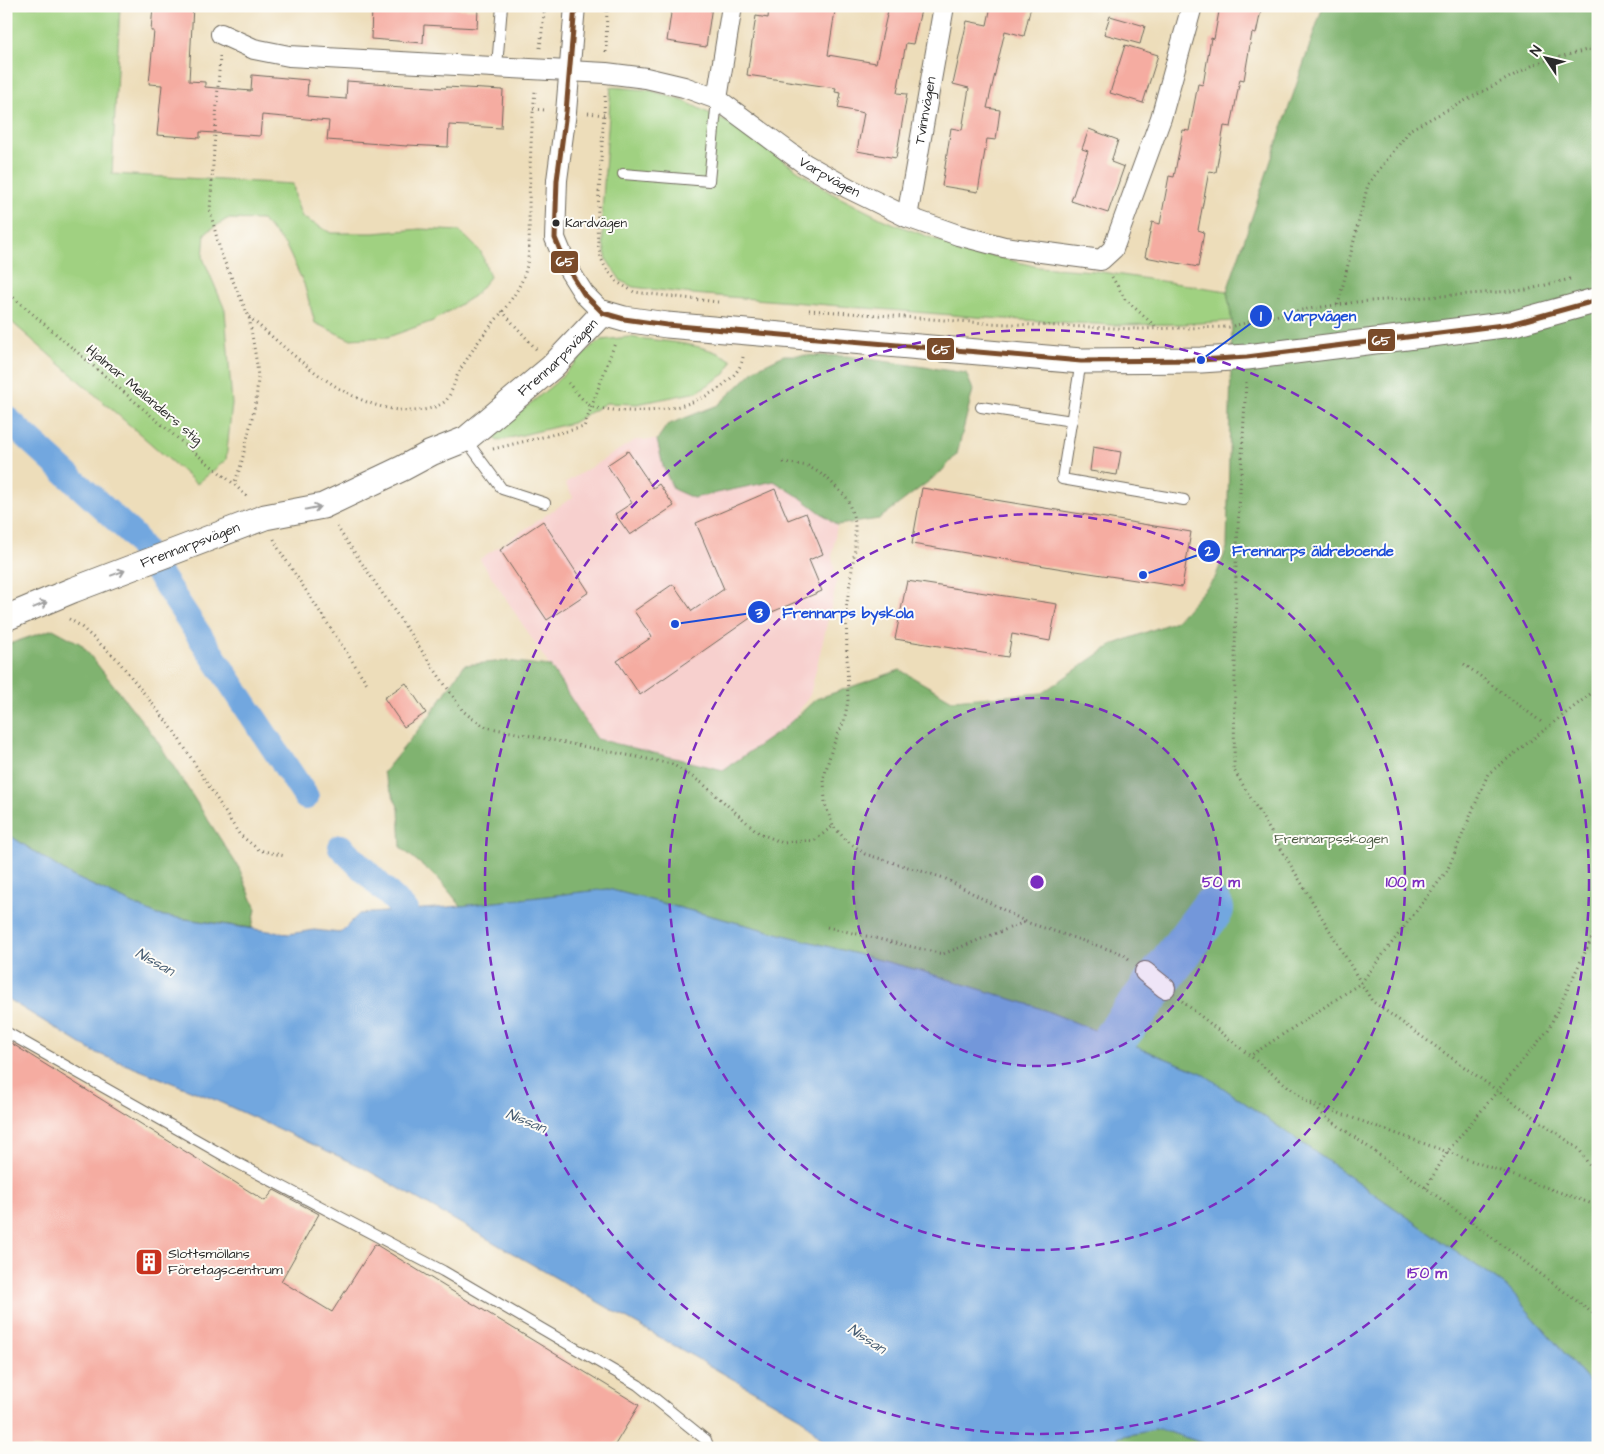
<svg xmlns="http://www.w3.org/2000/svg" width="1604" height="1454" viewBox="0 0 1604 1454" font-family="'Architects Daughter',sans-serif">
<rect width="100%" height="100%" fill="#fdfcf7"/>
<filter id="ink" filterUnits="userSpaceOnUse"><feTurbulence type="fractalNoise" baseFrequency=".02" numOctaves="2"/><feDisplacementMap in="SourceGraphic" scale="10" xChannelSelector="R" yChannelSelector="G"/><feConvolveMatrix kernelMatrix="1 2 1 2 8 2 1 2 1" color-interpolation-filters="sRGB"/></filter>
<filter id="wash" filterUnits="userSpaceOnUse"><feTurbulence type="fractalNoise" baseFrequency=".0096" numOctaves="4" result="noise"/><feDisplacementMap in="SourceGraphic" scale="20" xChannelSelector="R" yChannelSelector="G"/><feGaussianBlur stdDeviation="1.12" result="paint"/><feColorMatrix in="noise" values="0 0 0 0 0 0 0 0 0 0 0 0 0 0 0 0 0 1.4 0 .05"/><feComposite in="paint" operator="in"/></filter>
<g filter="url(#wash)">
<rect width="100%" height="100%" fill="#edddba"/>
<polygon fill="#f7d0ce" points="635,440 657,440 663,465 693,498 774,481 801,498 837,525 832,556 837,582 810,695 791,723 723,770 597,739 480,559 573,497 565,483"/>
<g fill="#a0d181" stroke="#667e56">
<polygon points="6,6 120,6 112,174 293,184 296,201 302,217 331,233 374,233 420,229 460,231 481,252 490,277 474,296 433,321 388,337 349,339 315,323 304,284 286,246 262,220 227,219 205,233 203,258 225,310 232,404 226,460 197,484 6,317"/>
<polygon points="611,87 649,90 684,101 731,124 829,192 884,220 953,246 1038,267 1095,271 1227,291 1232,321 1183,324 1111,325 989,318 693,294 633,287 621,281 607,260 603,242 602,212"/>
<path d="M629,337C657,341 710,343 732,361L725,374L697,392L637,404L606,403L572,423L497,441L492,435L554,384L592,346L602,340Z"/>
</g>
<g fill="#80b36f" stroke="#566f4d">
<polygon points="1323,6 1598,6 1598,1392 1507,1287 1202,1073 1034,1006 918,970 608,889 461,906 438,878 401,848 399,809 383,773 431,714 464,665 506,661 550,666 597,739 723,770 783,729 816,699 900,670 952,700 1042,693 1112,645 1176,621 1215,578 1227,548 1232,321 1227,291"/>
<polygon points="784,355 847,356 966,373 973,390 957,454 941,472 879,519 837,525 801,498 774,481 693,498 673,489 663,466 657,440 667,425 718,405 757,368"/>
<polygon points="53,629 81,644 154,736 239,868 256,909 252,928 157,915 70,875 6,833 6,645"/>
<polygon points="1159,1429 1219,1448 1120,1448 1118,1437"/>
</g>
<polygon fill="#72a7df" stroke="#4e6985" points="6,833 70,875 157,915 289,934 314,930 340,933 359,914 461,906 608,889 918,970 1034,1006 1202,1073 1507,1287 1598,1392 1598,1448 1219,1448 1159,1429 1118,1437 1120,1448 830,1448 801,1418 360,1166 213,1099 94,1052 6,998"/>
<g fill="none" stroke-linecap="round" stroke-linejoin="round">
<g stroke="#72a7df" stroke-width="26">
<polyline points="6,418 133,535 306,797"/>
<polyline points="341,847 405,910"/>
</g>
<polyline stroke="#72a7df" stroke-width="44" points="1115,1038 1212,909"/>
</g>
<g id="blocks">
<g fill="#f5aca1">
<polygon points="153,6 193,6 189,81 205,82 205,87 251,91 252,75 308,80 307,96 346,99 347,81 446,88 446,87 503,90 501,128 449,125 448,147 407,145 407,146 327,140 329,121 262,115 260,136 200,132 200,138 157,135 162,85 149,84 154,31 151,31"/>
<polygon points="372,6 456,6 456,9 478,9 477,28 424,25 423,43 371,39"/>
<polygon points="672,6 712,6 706,47 667,41"/>
<polygon points="769,6 800,6 835,11 828,55 876,63 889,6 922,6 913,44 906,43 897,93 907,94 896,158 857,151 864,113 838,108 841,93 835,92 836,88 747,75 756,16 768,18"/>
<polygon points="991,6 1031,6 1024,36 1005,31 987,108 1000,110 996,140 987,139 978,192 942,186 951,128 962,130 969,88 953,84 967,21 987,25"/>
<polygon points="1220,6 1262,6 1256,34 1252,33 1244,80 1240,79 1231,127 1224,126 1216,172 1209,171 1198,230 1204,232 1198,267 1145,257 1152,222 1160,224 1169,176 1174,177 1183,130 1189,131 1198,84 1203,85 1211,38 1214,39"/>
<polygon points="1110,16 1145,26 1140,44 1104,34"/>
<polygon points="1125,45 1158,55 1143,103 1110,93"/>
<polygon points="1089,129 1118,140 1111,162 1124,167 1108,213 1071,201 1088,151 1082,149"/>
<polygon points="1093,447 1121,452 1117,475 1090,471"/>
<polygon points="628,451 653,488 659,484 674,506 630,535 615,514 632,503 607,465"/>
<polygon points="922,488 1191,532 1182,587 1063,569 912,544"/>
<polygon points="775,489 788,520 806,513 823,554 809,560 822,591 772,612 769,605 640,695 617,661 652,637 634,611 673,584 692,611 724,589 696,523"/>
<polygon points="543,521 589,592 547,620 500,550"/>
<polygon points="907,581 1057,604 1050,641 1012,634 1008,657 895,639"/>
<polygon points="406,683 426,713 404,727 384,698"/>
<polygon points="6,1040 265,1201 274,1190 319,1214 281,1281 332,1312 375,1244 639,1405 613,1448 6,1448"/>
</g>
</g>
</g>
<g filter="url(#ink)">
<use href="#blocks" fill-opacity="0" stroke="#6f695d" stroke-width="1"/>
<g fill="none" stroke-linecap="round" stroke-linejoin="round">
<defs>
<g id="service">
<polyline points="497,66 502,6"/>
<polyline points="623,174 709,181 717,99"/>
<polyline points="1081,361 1062,479 1184,500"/>
<polyline points="981,407 1072,421"/>
<polyline points="466,440 502,489 545,503"/>
<polyline points="6,1032 232,1160 443,1271 638,1385 706,1440 709,1448"/>
</g>
<g id="minor">
<polyline points="575,6 566,112 557,180 555,238 567,267 584,294 603,313"/>
<path id="s1" d="M221,34L254,49L289,56L606,73L646,78L684,87L717,99L805,164L848,188L907,217L958,235L1004,247L1101,260L1113,249L1161,118L1192,6"/>
<polyline points="717,99 732,6"/>
<path id="s2" d="M907,217L944,6"/>
<polyline points="1145,972 1165,988"/>
</g>
<g id="tertiary">
<path id="s3" d="M6,618L73,590L265,517L323,506L403,468L431,453L466,439L552,367L603,313L624,319L667,325L1081,361L1201,360L1247,357L1511,324L1598,300"/>
</g>
</defs>
<use href="#service" stroke="#6f695d" stroke-width="12"/>
<use href="#minor" stroke="#6f695d" stroke-width="22"/>
<use href="#tertiary" stroke="#6f695d" stroke-width="27"/>
<g stroke="#6f695d" stroke-width="3" stroke-dasharray="1 4" stroke-linecap="butt">
<polyline points="540,48 545,6"/>
<polyline points="606,52 607,6"/>
<polyline points="220,56 210,211 221,254 249,317 257,365 258,379 256,401 241,465 234,484"/>
<polyline points="605,96 597,224 598,244 601,258 605,267 617,282 634,292 718,302"/>
<polyline points="533,109 545,110"/>
<polyline points="588,113 604,115"/>
<polyline points="1112,277 1125,299 1157,328"/>
<polyline points="6,291 190,449 234,484 247,497"/>
<polyline points="1338,305 1368,184 1411,129 1537,63 1598,47"/>
<polyline points="809,310 985,323 1139,329 1229,327 1295,311 1356,302 1526,290 1570,279"/>
<polyline points="502,311 537,350"/>
<path d="M249,317C295,355 345,409 410,411C421,411 433,409 443,403C452,397 454,380 460,370C465,362 471,353 476,345C495,318 525,292 528,258C530,241 529,222 529,205C530,167 531,129 535,91"/>
<polyline points="1246,382 1236,564 1234,770 1361,983 1250,1056"/>
<path d="M568,383C574,389 586,405 593,407C599,409 606,409 613,410C650,414 693,409 723,385C733,377 741,369 743,357"/>
<polyline points="493,449 584,427 615,343"/>
<polyline points="783,462 808,466 826,477 847,498 855,522 855,549 846,609 848,701 844,721 832,748 824,777 825,804 833,826"/>
<polyline points="337,527 463,711 473,719 486,727 672,764 702,783 759,833 783,843 815,840 833,826 846,840 865,854 944,878 1026,922 1123,954 1129,959"/>
<polyline points="274,539 278,548 368,685"/>
<polyline points="69,619 79,625 116,658 174,731 239,834 259,850 285,856"/>
<polyline points="1464,664 1544,724"/>
<polyline points="1598,688 1488,774 1447,871 1361,983 1372,1001 1579,1149 1598,1179"/>
<polyline points="827,927 943,954 1025,922"/>
<polyline points="1182,1001 1326,1117 1426,1188 1598,1317"/>
<polyline points="1311,1103 1598,1206"/>
<polyline points="1426,1188 1447,1152 1548,1030 1598,925"/>
</g>
<use href="#service" stroke="#fff" stroke-width="10"/>
<use href="#minor" stroke="#fff" stroke-width="20"/>
<use href="#tertiary" stroke="#fff" stroke-width="25"/>
<defs>
<polyline id="bus-1" points="575,6 566,112 557,180 555,238 567,267 584,294 603,313 624,319 667,325 1081,361 1201,360 1247,357 1511,324 1598,300"/>
</defs>
<use href="#bus-1" stroke="#fdfcf7" stroke-width="9"/>
<use href="#bus-1" stroke="#7a4b2a" stroke-width="5"/>
</g>
<defs><path id="oneway-shaft" d="M-6 0H5M1.5-3L5.5 0L1.5 3" fill="none" stroke-width="1.6" stroke-linecap="round" stroke-linejoin="round" transform="scale(1.25)"/></defs>
<g stroke="#a0a0a0">
<use href="#oneway-shaft" transform="translate(313 508) rotate(-11)"/>
<use href="#oneway-shaft" transform="translate(118 573) rotate(-20)"/>
<use href="#oneway-shaft" transform="translate(40 605) rotate(-22)"/>
</g>
</g>
<circle cx="1037" cy="882" r="184" fill="#7b2cbf" fill-opacity=".12"/>
<g fill="none" stroke="#7b2cbf" stroke-width="2.5" stroke-dasharray="9 6">
<circle cx="1037" cy="882" r="184"/>
<circle cx="1037" cy="882" r="368"/>
<circle cx="1037" cy="882" r="552"/>
</g>
<defs>
<symbol id="building-square" viewBox="-11 -11 22 22"><rect x="-9" y="-9" width="18" height="18" rx="4" fill="#c8321e" stroke="#fdfcf7"/><path d="M-4-6H4V6H1V3H-1V6H-4ZM-2.5-4.3h1.7v1.8h-1.7ZM.8-4.3h1.7v1.8H.8ZM-2.5-1h1.7V.8h-1.7ZM.8-1h1.7V.8H.8Z" fill="#fff"/></symbol>
</defs>
<g fill-rule="evenodd">
<use href="#building-square" x="133" y="1246" width="32" height="32"/>
</g>
<circle fill="#2b2b2b" stroke="#fdfcf7" stroke-width="2" cx="556" cy="223" r="4.5"/>
<g text-anchor="middle" dominant-baseline="central" stroke-width="4" stroke-linejoin="round" paint-order="stroke">
<g font-size="13" fill="#2b2b2b" stroke="#fdfcf7" text-anchor="start">
<text x="565" y="223">Kardvägen</text>
</g>
<g font-size="14" fill="#2b2b2b" stroke="#fdfcf7">
<text stroke="none"><textPath href="#s2" startOffset="108">Tvinnvägen</textPath></text>
<text stroke="none"><textPath href="#s1" startOffset="641">Varpvägen</textPath></text>
<text stroke="none"><textPath href="#s3" startOffset="618">Frennarpsvägen</textPath></text>
<text transform="translate(144 395) rotate(40)">Hjalmar Mellanders stig</text>
<text stroke="none"><textPath href="#s3" startOffset="198">Frennarpsvägen</textPath></text>
</g>
<g font-size="14" fill="#4e5d45" stroke="#fdfcf7">
<text x="1331" y="839">Frennarpsskogen</text>
</g>
<g font-size="14" fill="#2b2b2b" stroke="#fdfcf7" text-anchor="start">
<text x="168" y="1254">Slottsmöllans<tspan x="168" dy="16">Företagscentrum</tspan></text>
</g>
<g font-size="15" font-style="italic" fill="#475d73" stroke="#fdfcf7">
<text transform="translate(155 962) rotate(29)">Nissan</text>
<text transform="translate(526 1121) rotate(22)">Nissan</text>
<text transform="translate(867 1339) rotate(33)">Nissan</text>
</g>
</g>
<circle cx="1037" cy="882" r="8" fill="#7b2cbf" stroke="#fdfcf7" stroke-width="2.5"/>
<g font-size="15" text-anchor="middle" font-weight="bold" fill="#7b2cbf" stroke="#fdfcf7" stroke-width="4" stroke-linejoin="round" paint-order="stroke">
<text x="1221" y="887">50 m</text>
<text x="1405" y="887">100 m</text>
<text x="1427" y="1278">150 m</text>
</g>
<path fill="none" stroke="#1d4ed8" stroke-width="2" d="M1201 360L1261 316M1143 575L1209 551M675 624L759 612"/>
<g fill="#1d4ed8" stroke="#fdfcf7" stroke-width="2">
<circle cx="1201" cy="360" r="5"/>
<circle cx="1143" cy="575" r="5"/>
<circle cx="675" cy="624" r="5"/>
<circle cx="1261" cy="316" r="12"/>
<circle cx="1209" cy="551" r="12"/>
<circle cx="759" cy="612" r="12"/>
</g>
<g font-size="15" text-anchor="middle" font-weight="bold" fill="#fff">
<text x="1261" y="321">1</text>
<text x="1209" y="556">2</text>
<text x="759" y="618">3</text>
</g>
<g font-size="15" text-anchor="middle" font-weight="bold" fill="#1d4ed8" stroke="#fdfcf7" stroke-width="4" stroke-linejoin="round" paint-order="stroke">
<text x="1320" y="321">Varpvägen</text>
<text x="1313" y="556">Frennarps äldreboende</text>
<text x="848" y="618">Frennarps byskola</text>
</g>
<g stroke="#fdfcf7" stroke-width="2">
<rect x="550" y="250" width="29" height="24" rx="5" fill="#7a4b2a"/>
<rect x="1367" y="328" width="29" height="24" rx="5" fill="#7a4b2a"/>
<rect x="926" y="337" width="29" height="24" rx="5" fill="#7a4b2a"/>
</g>
<g font-size="14" text-anchor="middle" font-weight="bold" fill="#fff">
<text x="565" y="266">65</text>
<text x="1381" y="345">65</text>
<text x="941" y="354">65</text>
</g>
<rect width="1604" height="1454" fill="none" stroke="#fdfcf7" stroke-width="25"/>
<g transform="translate(1546 58) rotate(305)" stroke="#fdfcf7" stroke-width="4" paint-order="stroke">
<path d="M0-4L9 19L0 12L-9 19Z" fill="#2b2b2b"/>
<text y="-8" font-size="14" font-weight="bold" text-anchor="middle" fill="#2b2b2b">N</text>
</g>
</svg>
